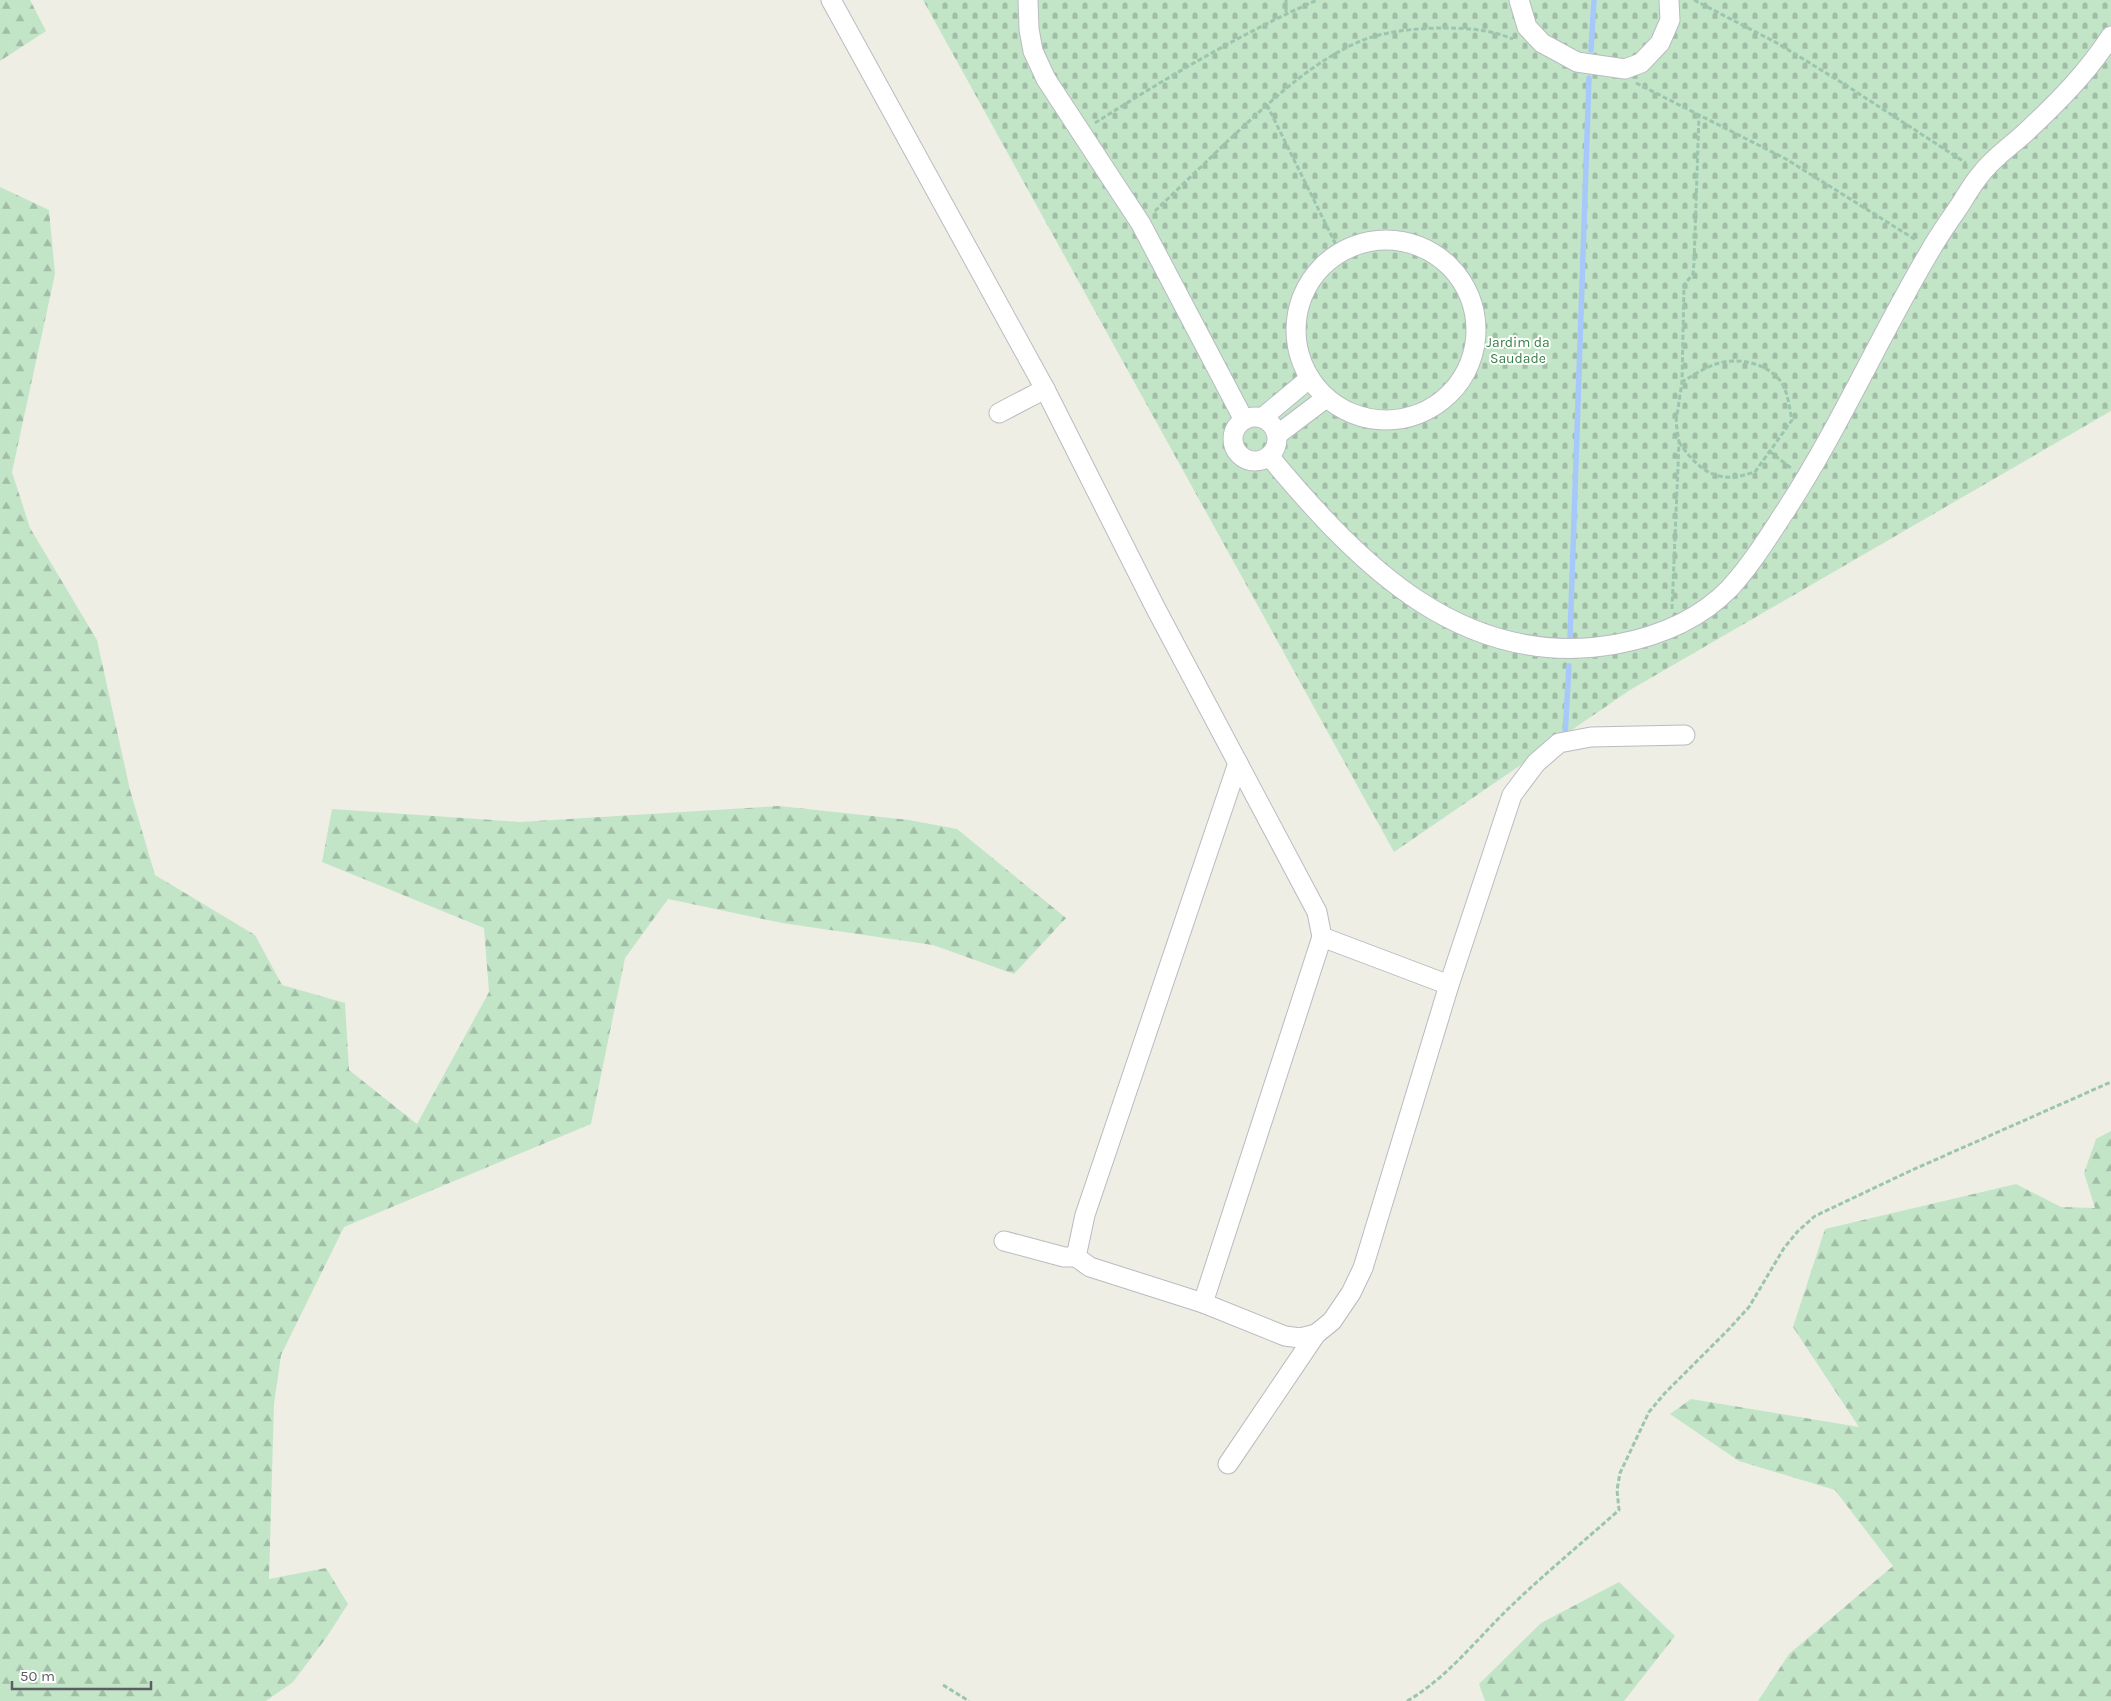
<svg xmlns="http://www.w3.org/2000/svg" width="2111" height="1701" viewBox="0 0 2111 1701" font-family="Karla,sans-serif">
<defs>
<pattern id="forest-firs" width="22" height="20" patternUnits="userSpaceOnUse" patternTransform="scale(1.25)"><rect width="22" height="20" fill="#c2e5c8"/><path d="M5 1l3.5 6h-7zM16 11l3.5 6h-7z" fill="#a1bda6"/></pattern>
<pattern id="cemetery-stones" width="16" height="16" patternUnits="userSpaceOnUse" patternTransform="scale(1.25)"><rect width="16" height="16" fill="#c2e5c8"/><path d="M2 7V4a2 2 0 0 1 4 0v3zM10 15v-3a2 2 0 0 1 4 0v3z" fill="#a1bda6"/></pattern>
</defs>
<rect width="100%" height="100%" fill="#eeeee4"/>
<g fill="url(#forest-firs)">
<polygon points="0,0 30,0 46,31 0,61"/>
<polygon points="0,187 49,210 55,274 12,472 30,528 97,640 130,790 155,875 255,935 282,985 345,1003 349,1070 417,1124 489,992 484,928 322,862 332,809 520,822 779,806 909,820 957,829 1066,918 1014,974 933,945 782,923 668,899 625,958 591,1124 344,1227 281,1355 274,1404 269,1579 326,1568 348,1604 326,1638 293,1682 266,1701 0,1701"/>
<polygon points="2111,1131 2111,1701 1758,1701 1789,1654 1893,1566 1835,1490 1739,1461 1670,1414 1691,1399 1859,1427 1793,1327 1825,1229 2016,1184 2061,1207 2095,1208 2084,1173 2096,1139"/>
<polygon points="1619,1582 1675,1636 1624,1701 1485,1701 1479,1684 1541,1623"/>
</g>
<polygon fill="url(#cemetery-stones)" points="923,0 2111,0 2111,411 1630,690 1394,852"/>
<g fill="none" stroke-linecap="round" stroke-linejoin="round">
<g stroke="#a7c8fb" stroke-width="5.5">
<polyline points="1591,50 1594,0"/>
<polyline points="1570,638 1589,78"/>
<polyline points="1565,735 1569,666"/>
</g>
<defs>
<g id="minor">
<polyline points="831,0 1045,389 1155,607 1317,912 1322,937 1203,1303"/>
<polyline points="1028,0 1029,29 1033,51 1046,79 1141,224 1244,420"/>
<polyline points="1519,0 1527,27 1542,43 1577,62 1625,69 1641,63 1660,43 1670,20 1669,0"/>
<circle cx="1386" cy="330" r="90"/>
<polyline points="999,413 1045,389"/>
<circle cx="1255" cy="439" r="22"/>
<polyline points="1262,418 1310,378"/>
<polyline points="1277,435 1326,398"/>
<path d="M1269,456C1359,564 1463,672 1617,644C1660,636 1699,620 1730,588C1751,565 1767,539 1784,513C1839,429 1879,337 1930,251C1939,235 1950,220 1960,205C1967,194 1973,183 1981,174C1993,158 2011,146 2026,132C2058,102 2087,73 2111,36"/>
<polyline points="1238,763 1085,1215 1076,1257 1090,1267 1203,1303 1285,1336 1300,1338 1316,1334 1332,1321 1351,1293 1363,1268 1449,985 1512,795 1536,763 1559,743 1591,737 1685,735"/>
<polyline points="1322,937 1449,985"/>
<polyline points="1004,1241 1064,1257 1076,1257"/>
<polyline points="1228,1464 1316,1334"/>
</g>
</defs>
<use href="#minor" stroke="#b9bbc0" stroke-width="21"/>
<g stroke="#9cc5ae" stroke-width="3" stroke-dasharray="5 2.5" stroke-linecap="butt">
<polyline points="1286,0 1286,14"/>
<polyline points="1694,0 1777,43 1844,84 1966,163"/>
<polyline points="1636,83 1786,159 1916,240"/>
<polyline points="1267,105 1340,253"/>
<path d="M1095,123C1166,78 1240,34 1317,0"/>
<path d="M1155,211C1180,187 1206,162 1232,137C1270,102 1308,65 1356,43C1383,31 1416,28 1446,28C1469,28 1491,30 1513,39"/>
<path d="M1679,442C1691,460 1708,479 1732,477C1739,477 1747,474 1755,472L1792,420C1789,407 1788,387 1777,377C1762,362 1736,357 1716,364C1704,368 1692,376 1682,382"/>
<polyline points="1769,451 1791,468"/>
<polyline points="1672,609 1679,442 1676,422 1682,382 1684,285 1693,274 1694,263 1699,114"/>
<polyline points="943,1685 969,1701"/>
<path d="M1407,1701C1447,1678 1475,1641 1508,1609C1543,1575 1582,1543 1619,1510L1617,1490L1620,1473L1649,1412L1665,1393L1729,1329L1749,1307L1784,1248L1798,1231L1815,1216L1910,1171L2111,1082"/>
</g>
<use href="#minor" stroke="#fff" stroke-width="19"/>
</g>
<g text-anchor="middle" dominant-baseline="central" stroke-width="4" stroke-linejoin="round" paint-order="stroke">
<g font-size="14" fill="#388047" stroke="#fff">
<text x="1518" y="342">Jardim da<tspan x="1518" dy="16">Saudade</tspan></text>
</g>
</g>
<path d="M12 1681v8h139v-8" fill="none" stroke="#5c5e64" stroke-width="2.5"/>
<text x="20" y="1681" font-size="15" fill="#5c5e64" stroke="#ffffff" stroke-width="4" paint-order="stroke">50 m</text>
</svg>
